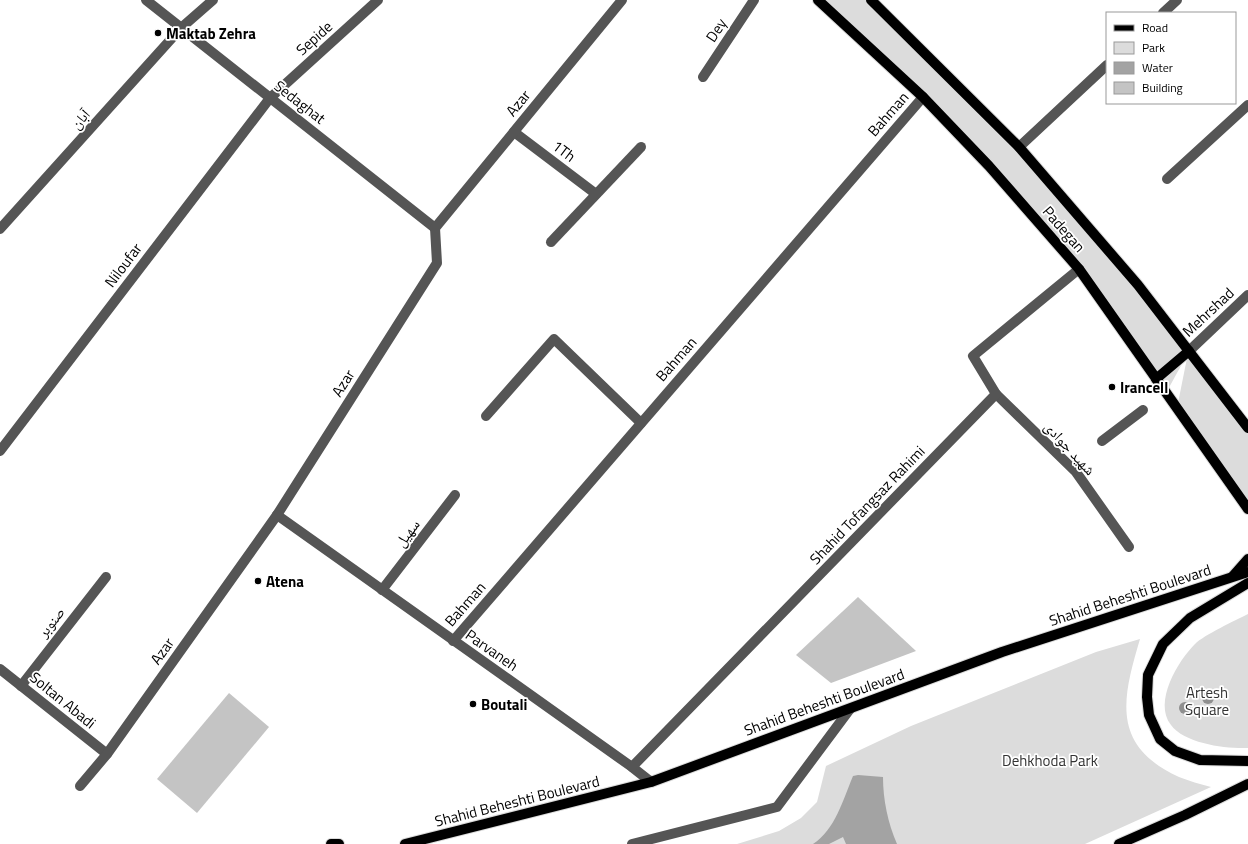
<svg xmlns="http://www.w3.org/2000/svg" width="1248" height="844" viewBox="0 0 1248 844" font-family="'Titillium Web','Noto Naskh Arabic',sans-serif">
<rect width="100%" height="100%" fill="#fff"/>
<g fill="#dcdcdc">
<polygon points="817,0 871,0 1019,147 1138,285 1248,428 1248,509 1178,403 1188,353 1166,393 1079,269 989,166"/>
<path d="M1248,614V748C1227,749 1185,744 1171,725C1153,702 1178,661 1195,644C1204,635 1236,620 1248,614Z"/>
<path d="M1140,639C1122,699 1111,746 1179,777C1189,781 1200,784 1211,787L1085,844H737L779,831L801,818L817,802L826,766L911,726L1096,652Z"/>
</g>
<path fill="#a3a3a3" d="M858,775L883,777C883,800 888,823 897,844H846L843,837L829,844H813C835,830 843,800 853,776Z"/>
<g fill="#c4c4c4">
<polygon points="858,597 916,651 831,683 796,655"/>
<polygon points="229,693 269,727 197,813 157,779"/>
</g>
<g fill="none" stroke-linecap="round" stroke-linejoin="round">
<defs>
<g id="major">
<polyline points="818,0 923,97 989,166 1079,269 1248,509"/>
<polyline points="871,0 1019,147 1138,285 1248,428"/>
<polyline points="1156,379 1189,351"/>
<polyline points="1233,576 1248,559"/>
<polyline points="1248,583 1190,618 1163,644 1148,675 1147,697 1149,715 1160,739 1175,751 1200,760 1248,761"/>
<polyline points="331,844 339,844"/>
<polyline points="405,844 651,782 1002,652 1248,572"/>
<polyline points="1119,844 1185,815 1248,784"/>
</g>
</defs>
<use href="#major" stroke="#dbdbdb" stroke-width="12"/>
<g stroke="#555" stroke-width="10">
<polyline points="146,0 435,228"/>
<polyline points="1163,13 1177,0"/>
<polyline points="703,77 754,0"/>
<polyline points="514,132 596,194"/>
<polyline points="1019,147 1107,65"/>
<polyline points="1167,179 1248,105"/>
<polyline points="0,229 181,28 213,0"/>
<polyline points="551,242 641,147"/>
<polyline points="1189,351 1248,295"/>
<polyline points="996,394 1076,472 1129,547"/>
<polyline points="486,416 554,339 641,423"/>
<polyline points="1102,441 1143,410"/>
<polyline points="0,451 270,98 378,0"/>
<polyline points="277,515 632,767 651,782"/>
<polyline points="382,590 455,495"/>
<polyline points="453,641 923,97"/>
<polyline points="0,669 107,754"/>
<polyline points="21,686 106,577"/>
<polyline points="632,767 996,394 973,356 1079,269"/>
<polyline points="80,786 107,754 277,515 437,263 435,228 622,0"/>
<polyline points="632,844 777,807 850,709"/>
</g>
<use href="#major" stroke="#000" stroke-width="10"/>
</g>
<g fill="#8f8f8f">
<circle cx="1208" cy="698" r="6"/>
<circle cx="1185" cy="708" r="6"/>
</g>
<g fill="#000" stroke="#fff" stroke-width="1.5">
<circle cx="158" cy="33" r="4"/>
<circle cx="1112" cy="387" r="4"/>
<circle cx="258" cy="581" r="4"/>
<circle cx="473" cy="704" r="4"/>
</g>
<g text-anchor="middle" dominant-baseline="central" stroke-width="3.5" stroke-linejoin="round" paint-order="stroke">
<g font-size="15" fill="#000" stroke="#fff">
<text transform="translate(716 30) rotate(-57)">Dey</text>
<text transform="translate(314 38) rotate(-42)">Sepide</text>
<text transform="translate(300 102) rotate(38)">Sedaghat</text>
<text transform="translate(518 103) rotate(-51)">Azar</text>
<text transform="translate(888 114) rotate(-49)">Bahman</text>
<text transform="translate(80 119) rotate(-48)">آبان</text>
<text transform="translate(564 151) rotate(37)">1Th</text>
<text transform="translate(1064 229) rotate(49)">Padegan</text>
<text transform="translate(123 265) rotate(-53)">Niloufar</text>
<text transform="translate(1208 312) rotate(-43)">Mehrshad</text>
<text transform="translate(676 359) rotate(-49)">Bahman</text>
<text transform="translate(343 383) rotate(-58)">Azar</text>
<text transform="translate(1070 448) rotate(47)">شهید جوادی</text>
<text transform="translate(867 505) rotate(-46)">Shahid Tofangsaz Rahimi</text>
<text transform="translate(407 533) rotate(-53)">سهیل</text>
<text transform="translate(1130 595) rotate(-18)">Shahid Beheshti Boulevard</text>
<text transform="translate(465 604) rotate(-49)">Bahman</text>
<text transform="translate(51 622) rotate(-52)">صنوبر</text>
<text transform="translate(492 650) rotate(35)">Parvaneh</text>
<text transform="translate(162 651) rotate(-55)">Azar</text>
<text transform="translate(63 700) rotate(39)">Soltan Abadi</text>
<text transform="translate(824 702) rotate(-20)">Shahid Beheshti Boulevard</text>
<text transform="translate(517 801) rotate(-14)">Shahid Beheshti Boulevard</text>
</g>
<g font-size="15" font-weight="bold" fill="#000" stroke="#fff" text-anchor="start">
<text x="166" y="33">Maktab Zehra</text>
<text x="1120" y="387">Irancell</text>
<text x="266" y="581">Atena</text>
<text x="481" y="704">Boutali</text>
</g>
<g font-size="15" fill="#333" stroke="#fff">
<text x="1207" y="692">Artesh<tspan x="1207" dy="17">Square</tspan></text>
<text x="1050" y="760">Dehkhoda Park</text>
</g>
</g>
<rect x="1106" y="12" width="130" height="92" fill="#ffffff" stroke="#999999"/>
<rect x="1114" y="25" width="20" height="6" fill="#000000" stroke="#999999"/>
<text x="1142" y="32" font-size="12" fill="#000000">Road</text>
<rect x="1114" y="42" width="20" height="12" fill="#dcdcdc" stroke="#999999"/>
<text x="1142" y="52" font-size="12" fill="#000000">Park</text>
<rect x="1114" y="62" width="20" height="12" fill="#a3a3a3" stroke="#999999"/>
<text x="1142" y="72" font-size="12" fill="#000000">Water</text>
<rect x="1114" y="82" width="20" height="12" fill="#c4c4c4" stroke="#999999"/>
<text x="1142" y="92" font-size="12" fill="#000000">Building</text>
</svg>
